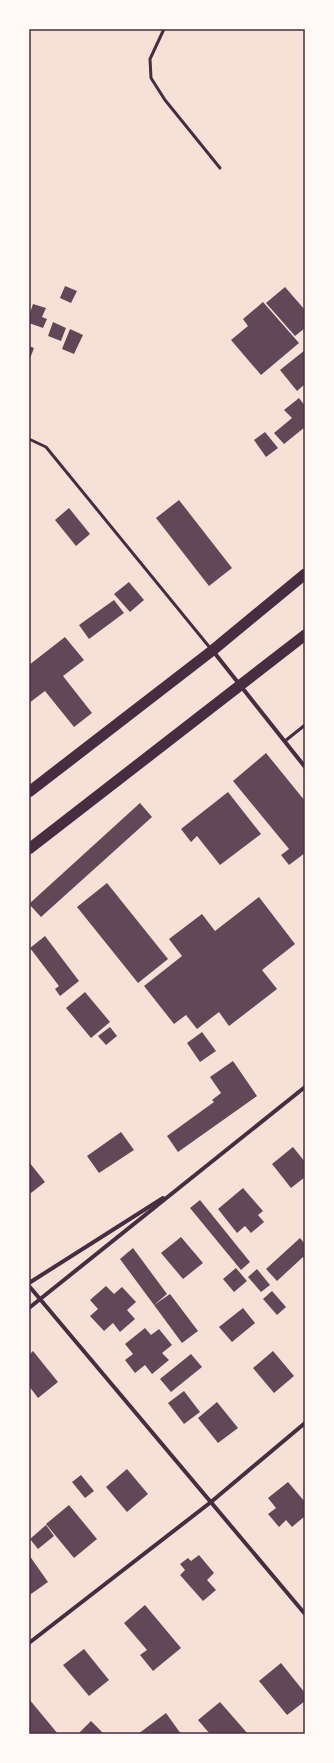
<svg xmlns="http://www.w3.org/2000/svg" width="334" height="1763" viewBox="0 0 334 1763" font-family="Karla,sans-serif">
<rect width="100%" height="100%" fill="#f7e1d7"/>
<g fill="#644757">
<polygon points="65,286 77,291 71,303 60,298"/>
<polygon points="285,287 305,310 305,328 295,336 266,303"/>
<polygon points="263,302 299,343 261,375 231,340 248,326 243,319"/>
<polygon points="33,304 46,308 42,317 47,319 43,328 29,323 29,316"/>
<polygon points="53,322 66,328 61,341 48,336"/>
<polygon points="70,329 83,335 74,354 62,349"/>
<polygon points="29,346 34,348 29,361"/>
<polygon points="305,350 305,384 297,391 280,370"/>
<polygon points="299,398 305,406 305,427 284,444 274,433 292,418 284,410"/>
<polygon points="265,432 278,448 266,457 254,440"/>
<polygon points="179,500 232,568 209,586 156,518"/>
<polygon points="69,508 90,534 76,546 55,520"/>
<polygon points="129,582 144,600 130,612 114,594"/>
<polygon points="114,600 124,613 89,639 79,625"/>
<polygon points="65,637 84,660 63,676 92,713 74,727 45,691 29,703 29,665"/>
<polygon points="266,753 305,801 305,853 289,865 281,855 289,849 233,781"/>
<polygon points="228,792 261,834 220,865 197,836 191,842 181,829"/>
<polygon points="140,803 152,817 41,917 29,904"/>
<polygon points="107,883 168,959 138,983 77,907"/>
<polygon points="259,897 295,944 262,970 277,989 229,1026 219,1012 197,1029 186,1015 174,1024 144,986 182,956 169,939 202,914 215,931"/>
<polygon points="45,936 79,981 60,996 55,989 59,986 30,948"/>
<polygon points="85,992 110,1022 91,1038 66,1008"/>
<polygon points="110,1027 117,1036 106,1045 98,1036"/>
<polygon points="202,1032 216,1051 200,1062 187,1043"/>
<polygon points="233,1061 257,1096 178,1152 167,1136 214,1102 212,1100 221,1093 210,1077"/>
<polygon points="121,1132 134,1150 99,1173 87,1156"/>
<polygon points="293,1147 305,1162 305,1177 291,1188 272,1164"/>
<polygon points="29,1162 45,1182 31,1193 29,1190"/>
<polygon points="243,1188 263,1211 258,1215 264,1222 251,1233 245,1226 237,1233 218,1209"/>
<polygon points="200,1200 250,1262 241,1270 190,1208"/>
<polygon points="181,1237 203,1263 183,1279 161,1253"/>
<polygon points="300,1238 305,1244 305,1259 303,1257 277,1281 266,1269"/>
<polygon points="133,1248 167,1294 154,1305 120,1259"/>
<polygon points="236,1268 247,1281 234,1292 223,1279"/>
<polygon points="257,1269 270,1285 261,1292 248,1277"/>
<polygon points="106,1286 114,1294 122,1287 136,1302 127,1310 135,1319 120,1332 113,1323 104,1331 90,1316 98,1309 90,1300"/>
<polygon points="272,1291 286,1307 277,1315 263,1299"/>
<polygon points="170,1294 198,1331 182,1343 154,1305"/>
<polygon points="243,1308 255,1323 232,1342 219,1327"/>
<polygon points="145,1328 151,1335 159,1329 172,1345 162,1353 169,1360 152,1374 145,1365 135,1373 125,1360 133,1354 125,1344"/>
<polygon points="33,1351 58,1382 38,1398 29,1386 29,1355"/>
<polygon points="273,1351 294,1376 274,1393 253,1368"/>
<polygon points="191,1354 202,1367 171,1392 160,1379"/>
<polygon points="184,1391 200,1412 184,1424 168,1403"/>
<polygon points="217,1402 238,1428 218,1443 198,1418"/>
<polygon points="127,1469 148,1494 127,1512 106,1487"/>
<polygon points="81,1475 94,1491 85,1498 72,1482"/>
<polygon points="288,1482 305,1502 305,1516 292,1527 286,1520 279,1527 268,1514 276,1508 268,1498"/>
<polygon points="69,1505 97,1539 74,1558 46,1524"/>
<polygon points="46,1525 54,1536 38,1549 30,1539"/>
<polygon points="29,1555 48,1582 31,1594 29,1592"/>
<polygon points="199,1555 214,1573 207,1580 216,1590 203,1601 180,1575 185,1570 180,1564 188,1558 191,1561"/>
<polygon points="145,1605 181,1648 153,1671 140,1655 147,1650 124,1623"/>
<polygon points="84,1649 109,1680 89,1696 63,1665"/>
<polygon points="281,1663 305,1693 305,1701 287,1715 259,1681"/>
<polygon points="29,1699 58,1734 29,1734"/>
<polygon points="220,1702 248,1734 210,1734 198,1720"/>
<polygon points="166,1713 181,1734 138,1734"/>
<polygon points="91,1721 104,1734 78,1734"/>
</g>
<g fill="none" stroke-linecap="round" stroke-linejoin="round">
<g stroke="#4a2c40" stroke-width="3">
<polyline points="164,29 150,59 151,78 165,100 220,168"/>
<polyline points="29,439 46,447 211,649"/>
<polyline points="285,741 305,725"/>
</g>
<g stroke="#4a2c40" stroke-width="4">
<polyline points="213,651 305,767"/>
<polyline points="29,1283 163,1198"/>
<polyline points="29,1286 305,1614"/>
<polyline points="29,1308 305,1087"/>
<polyline points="29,1643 211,1502 305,1423"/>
</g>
<g stroke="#4a2c40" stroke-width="11">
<polyline points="29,792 213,650 305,574"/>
<polyline points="29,849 305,635"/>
</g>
</g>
<rect width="334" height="1763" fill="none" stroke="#fffaf5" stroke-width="60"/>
<rect x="30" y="30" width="274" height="1703" fill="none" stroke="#4a2c40" stroke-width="1.5"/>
</svg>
